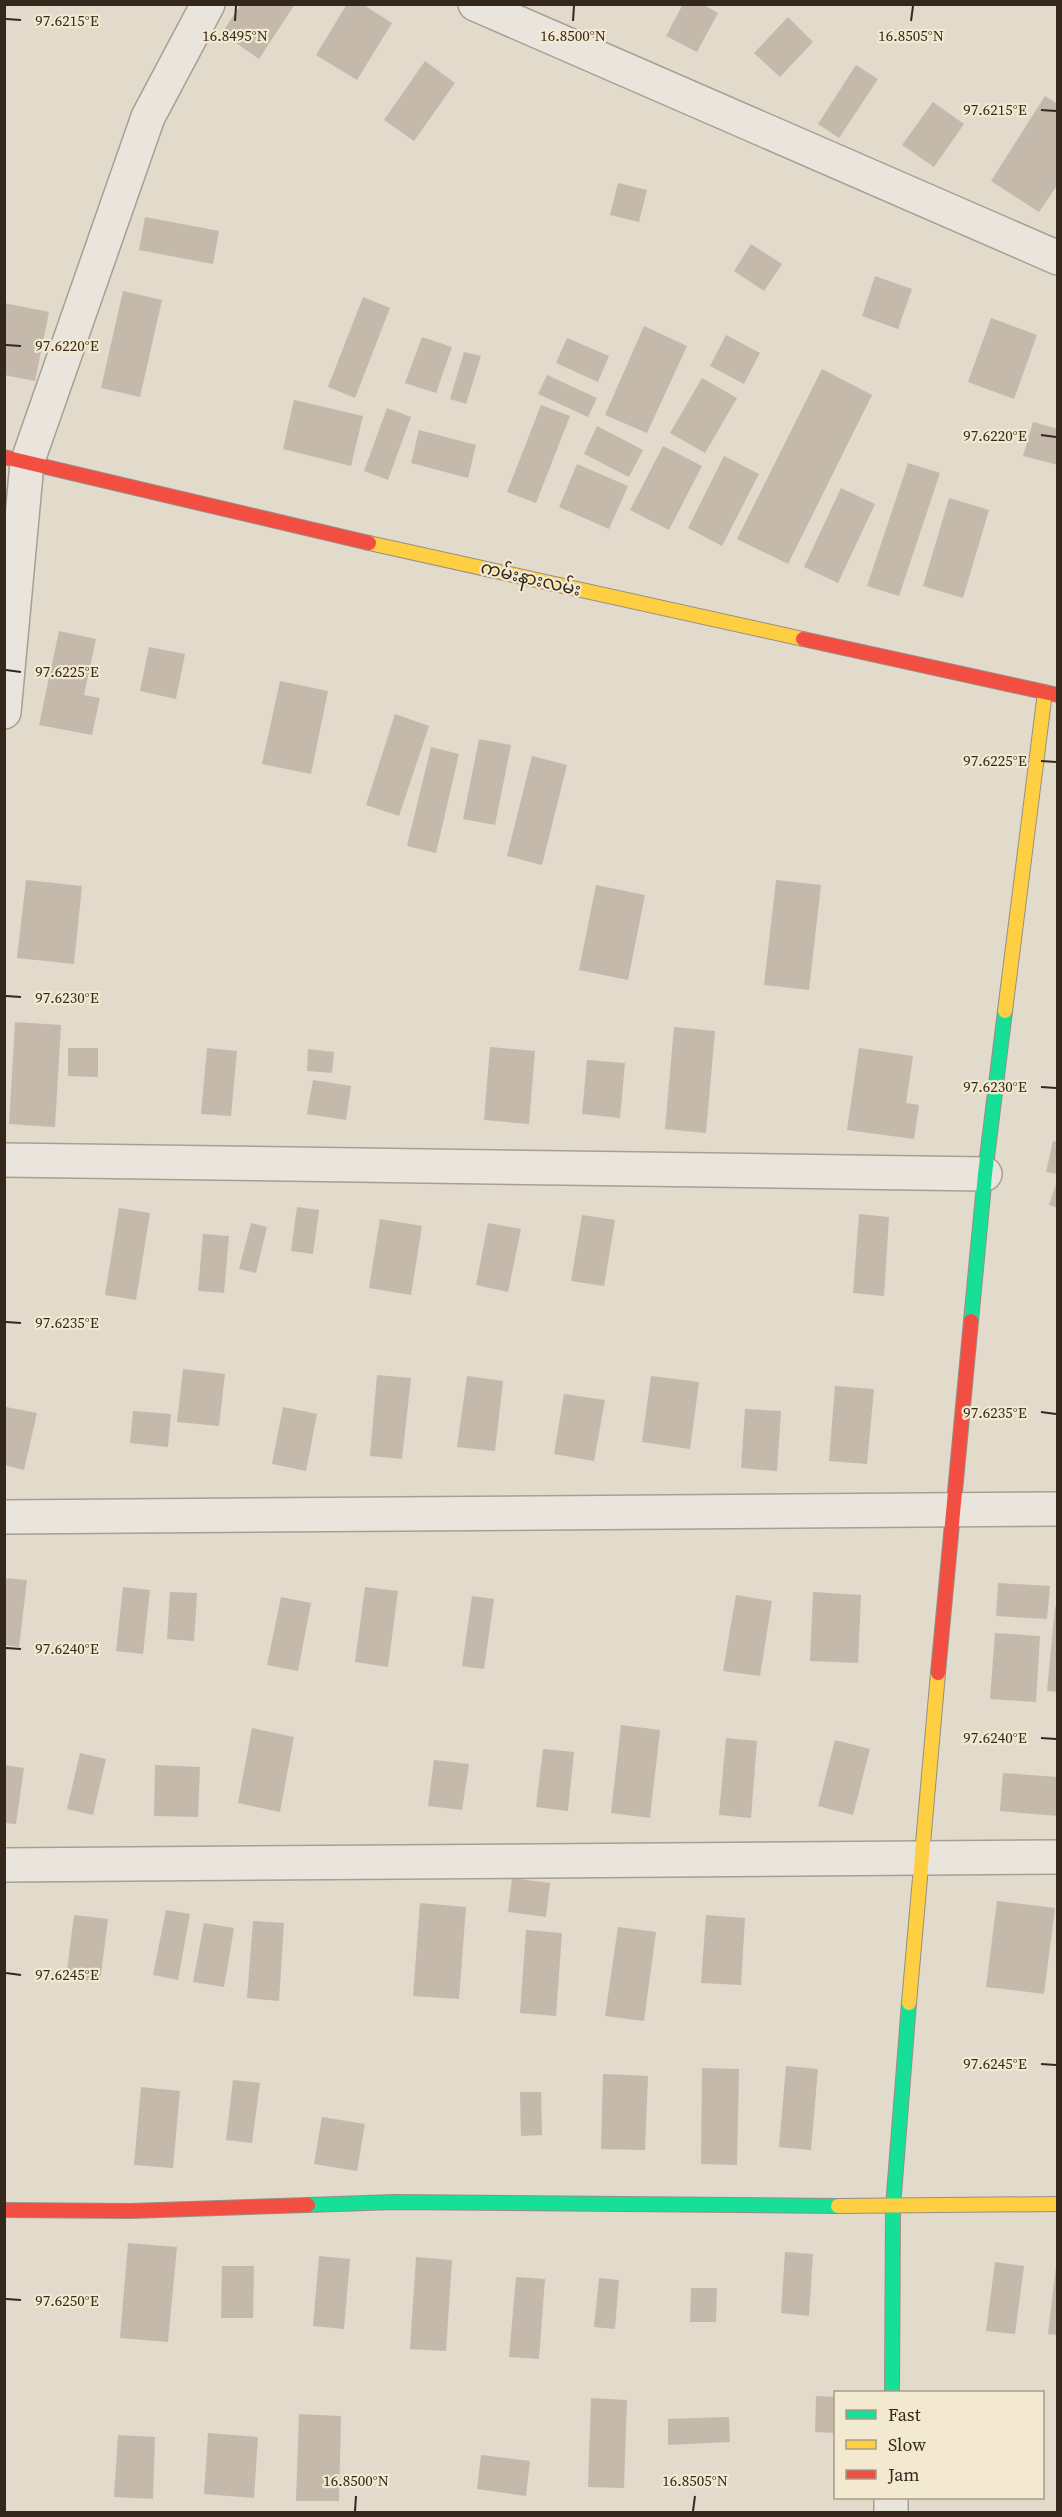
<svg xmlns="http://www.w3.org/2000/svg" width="1062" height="2517" viewBox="0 0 1062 2517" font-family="'Source Serif 4','Noto Sans Myanmar',serif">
<rect width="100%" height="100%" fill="#e2dacb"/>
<g fill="#c5b9ac">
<polygon points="241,4 295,4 259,59 222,33"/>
<polygon points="347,4 362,4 392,23 357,80 316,55"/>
<polygon points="683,4 702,4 718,13 697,52 666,36"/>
<polygon points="788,17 813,42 780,77 754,53"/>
<polygon points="425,61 455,83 414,141 384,120"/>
<polygon points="856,65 878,79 839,138 818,124"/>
<polygon points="1045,96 1058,104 1058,184 1039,212 991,181"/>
<polygon points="933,102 964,124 934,167 902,145"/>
<polygon points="618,183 647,190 639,222 610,215"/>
<polygon points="145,217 219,231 213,264 139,250"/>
<polygon points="751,244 782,264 764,291 734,271"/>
<polygon points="875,276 912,289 898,329 862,316"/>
<polygon points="123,291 162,300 140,397 101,388"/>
<polygon points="363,297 390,308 355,398 328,387"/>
<polygon points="4,303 49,312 35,381 4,375"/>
<polygon points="991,318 1037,335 1014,399 968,382"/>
<polygon points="644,326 687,346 647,433 605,415"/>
<polygon points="726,335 760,353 744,384 710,366"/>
<polygon points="422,337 452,347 436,393 405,383"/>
<polygon points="567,338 609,356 598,382 556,363"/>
<polygon points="464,352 481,356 466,404 450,399"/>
<polygon points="822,369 872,395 788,564 737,539"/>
<polygon points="547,375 597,398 588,417 538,394"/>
<polygon points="702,378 737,398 705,453 670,433"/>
<polygon points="294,400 363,416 351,466 283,449"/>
<polygon points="541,405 570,416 536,503 507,492"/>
<polygon points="387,408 411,417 388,480 364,471"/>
<polygon points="1033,422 1058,429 1058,465 1023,456"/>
<polygon points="597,426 643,450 629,477 584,454"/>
<polygon points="419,430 476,445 468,478 411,463"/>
<polygon points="663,446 702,466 669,530 630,510"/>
<polygon points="724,456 759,474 722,546 688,528"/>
<polygon points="908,463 940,473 899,596 867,586"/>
<polygon points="577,464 628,486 609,529 559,507"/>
<polygon points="841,488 875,504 838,583 804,567"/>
<polygon points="949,498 989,510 963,598 923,586"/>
<polygon points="59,631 96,639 84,695 100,698 92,735 39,725"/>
<polygon points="149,647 185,654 176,699 140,691"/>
<polygon points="280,681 328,691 311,774 262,764"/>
<polygon points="395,714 429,726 399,816 366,805"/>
<polygon points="479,739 511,745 495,825 463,819"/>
<polygon points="431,747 459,754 436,853 407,846"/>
<polygon points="532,756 567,765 542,865 507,856"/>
<polygon points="26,880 82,886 74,964 17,958"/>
<polygon points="776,880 821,885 809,990 764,985"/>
<polygon points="596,885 645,895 628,980 579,970"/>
<polygon points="15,1022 61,1025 55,1127 9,1124"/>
<polygon points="674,1027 715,1031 706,1133 665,1129"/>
<polygon points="490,1047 535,1051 529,1124 484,1120"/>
<polygon points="68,1048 98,1048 98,1077 68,1076"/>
<polygon points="207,1048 237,1051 231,1116 201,1114"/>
<polygon points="859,1048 913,1056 906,1103 919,1105 914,1139 847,1130"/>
<polygon points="308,1049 334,1052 332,1073 307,1071"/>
<polygon points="587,1060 625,1063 620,1118 582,1114"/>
<polygon points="313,1080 351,1086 346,1120 307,1114"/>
<polygon points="1053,1141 1058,1142 1058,1174 1046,1172"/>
<polygon points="1058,1179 1058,1208 1049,1205"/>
<polygon points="297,1207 319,1210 313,1254 291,1251"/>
<polygon points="119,1208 150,1213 136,1300 105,1295"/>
<polygon points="859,1214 889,1217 884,1296 853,1293"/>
<polygon points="582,1215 615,1220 604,1286 571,1281"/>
<polygon points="380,1219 422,1226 411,1295 369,1288"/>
<polygon points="251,1223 267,1227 256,1273 239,1269"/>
<polygon points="488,1223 521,1229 508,1292 476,1285"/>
<polygon points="203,1234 229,1236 224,1293 198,1291"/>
<polygon points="183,1369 225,1374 219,1426 177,1422"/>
<polygon points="377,1375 411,1378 402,1459 370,1456"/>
<polygon points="467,1376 503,1381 495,1451 457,1447"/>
<polygon points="651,1376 699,1382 690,1449 642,1442"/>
<polygon points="835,1386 874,1389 867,1464 829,1461"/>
<polygon points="564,1394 605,1400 594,1461 554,1454"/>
<polygon points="6,1407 37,1413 24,1470 4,1465"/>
<polygon points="283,1407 317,1414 306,1471 272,1464"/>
<polygon points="745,1409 781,1411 777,1471 741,1468"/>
<polygon points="133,1411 171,1414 168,1447 130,1443"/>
<polygon points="4,1578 27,1580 19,1647 4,1645"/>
<polygon points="998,1583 1050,1586 1047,1619 996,1616"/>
<polygon points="123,1587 150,1590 143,1654 116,1651"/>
<polygon points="365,1587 398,1591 388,1667 355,1662"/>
<polygon points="170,1592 197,1593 194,1641 167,1639"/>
<polygon points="813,1592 861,1595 858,1663 810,1661"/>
<polygon points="736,1595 772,1601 760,1676 723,1671"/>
<polygon points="472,1596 494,1599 484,1669 462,1666"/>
<polygon points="281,1597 311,1603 298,1671 267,1665"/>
<polygon points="1055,1607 1058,1607 1058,1692 1047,1691"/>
<polygon points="995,1633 1040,1636 1036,1702 990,1699"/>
<polygon points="621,1725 660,1730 650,1818 611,1813"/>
<polygon points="252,1728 294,1737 280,1812 238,1803"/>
<polygon points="726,1738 757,1741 751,1818 719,1815"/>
<polygon points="835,1740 870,1749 853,1815 818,1806"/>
<polygon points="543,1749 574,1752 568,1811 536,1807"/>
<polygon points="80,1753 106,1759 93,1815 67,1809"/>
<polygon points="434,1760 469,1764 462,1810 428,1806"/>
<polygon points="4,1765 24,1768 16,1824 4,1823"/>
<polygon points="155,1765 200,1767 198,1817 154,1816"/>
<polygon points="1003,1773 1058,1777 1058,1816 1000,1811"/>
<polygon points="512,1878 550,1883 546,1917 508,1912"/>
<polygon points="997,1901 1055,1908 1044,1994 986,1987"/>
<polygon points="420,1903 466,1907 459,1999 413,1996"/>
<polygon points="166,1910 190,1914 178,1980 153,1975"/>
<polygon points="74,1915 108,1919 100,1982 66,1978"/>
<polygon points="706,1915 745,1918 741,1985 701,1983"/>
<polygon points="253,1921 284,1923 279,2001 247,1998"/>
<polygon points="204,1923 234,1928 224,1987 193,1982"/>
<polygon points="618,1927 656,1932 644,2021 605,2016"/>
<polygon points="526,1930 562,1933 556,2016 520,2013"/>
<polygon points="786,2066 818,2069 811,2150 779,2147"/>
<polygon points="702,2068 739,2069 737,2165 701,2164"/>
<polygon points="603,2074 648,2076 645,2150 601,2149"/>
<polygon points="233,2080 260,2083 252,2143 226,2140"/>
<polygon points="141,2087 180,2091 173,2168 134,2165"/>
<polygon points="520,2092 541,2092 542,2135 521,2136"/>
<polygon points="322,2117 365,2124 357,2171 314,2164"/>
<polygon points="128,2243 177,2247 168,2342 120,2338"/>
<polygon points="785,2252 813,2254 809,2316 781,2313"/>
<polygon points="319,2256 350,2259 344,2329 313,2326"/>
<polygon points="416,2257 452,2260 446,2351 410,2349"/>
<polygon points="995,2262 1024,2266 1015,2334 986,2331"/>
<polygon points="222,2266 254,2266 253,2318 221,2318"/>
<polygon points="1056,2266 1058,2267 1058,2335 1048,2334"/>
<polygon points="516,2277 545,2279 539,2359 509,2357"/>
<polygon points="599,2278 619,2280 615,2329 594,2327"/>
<polygon points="691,2288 717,2288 716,2322 690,2322"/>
<polygon points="816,2396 836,2397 835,2433 815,2432"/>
<polygon points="591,2398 627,2400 624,2488 588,2487"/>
<polygon points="299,2414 341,2416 339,2501 296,2501"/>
<polygon points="729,2417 730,2442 668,2445 668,2419"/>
<polygon points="208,2433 258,2437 254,2498 204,2494"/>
<polygon points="118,2435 155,2437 153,2499 114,2497"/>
<polygon points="481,2455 530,2461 526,2496 477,2489"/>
</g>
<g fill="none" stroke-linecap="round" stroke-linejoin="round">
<defs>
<g id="street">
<polyline points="475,4 1058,258"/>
<polyline points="4,712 27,463 148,117 208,4"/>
<polyline points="4,1160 985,1174"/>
<polyline points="4,1517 1058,1509"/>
<polyline points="4,1865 1058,1857"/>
<polyline points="891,2512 891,2498"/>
</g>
<g id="fast">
<polyline points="971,1321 985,1174 1005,1011"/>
<polyline points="308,2205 395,2202 838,2206"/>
<polyline points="892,2392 893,2207 909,2003"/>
</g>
<g id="slow">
<polyline points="369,543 803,639"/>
<polyline points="1005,1011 1045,692"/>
<polyline points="909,2003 938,1673"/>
<polyline points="838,2206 1058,2204"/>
</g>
<g id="jam">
<polyline points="4,457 369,543"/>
<polyline points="803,639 1058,695"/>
<polyline points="938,1673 971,1321"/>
<polyline points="4,2210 130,2211 308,2205"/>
</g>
</defs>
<use href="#street" stroke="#a79f94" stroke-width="36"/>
<use href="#fast" stroke="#978f84" stroke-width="16"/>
<use href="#slow" stroke="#978f84" stroke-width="16"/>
<use href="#jam" stroke="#978f84" stroke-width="16"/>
<use href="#street" stroke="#eae5dc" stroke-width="33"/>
<use href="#fast" stroke="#16e098" stroke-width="14"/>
<use href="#slow" stroke="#ffcf43" stroke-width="14"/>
<use href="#jam" stroke="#f24e42" stroke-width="14"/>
</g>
<path fill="none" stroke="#34281d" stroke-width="2" d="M6,19L21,20M235,21L236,6M573,21L574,6M911,21L913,6M1041,110L1056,111M6,345L21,346M1041,435L1056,437M6,670L21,672M1041,761L1056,762M6,996L21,997M1041,1087L1056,1088M6,1322L21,1323M1041,1412L1056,1414M6,1648L21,1649M1041,1738L1056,1739M6,1973L21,1975M1041,2064L1056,2065M6,2299L21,2300M355,2511L356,2496M693,2511L695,2496"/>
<g text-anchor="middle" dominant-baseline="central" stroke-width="4.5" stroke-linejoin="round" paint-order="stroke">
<g font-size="18" fill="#34281d" stroke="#f3e9d0">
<text transform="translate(531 578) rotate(13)">ကမ်းနားလမ်း</text>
</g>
</g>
<g font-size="15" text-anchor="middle" fill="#34281d" stroke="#f3e9d0" stroke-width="4.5" stroke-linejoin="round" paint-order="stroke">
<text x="67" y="26">97.6215°E</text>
<text x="235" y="41">16.8495°N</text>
<text x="573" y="41">16.8500°N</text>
<text x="911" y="41">16.8505°N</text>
<text x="995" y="115">97.6215°E</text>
<text x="67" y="351">97.6220°E</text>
<text x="995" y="441">97.6220°E</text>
<text x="67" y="677">97.6225°E</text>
<text x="995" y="766">97.6225°E</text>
<text x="67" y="1003">97.6230°E</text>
<text x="995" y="1092">97.6230°E</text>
<text x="67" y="1328">97.6235°E</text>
<text x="995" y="1418">97.6235°E</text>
<text x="67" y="1654">97.6240°E</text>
<text x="995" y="1743">97.6240°E</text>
<text x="67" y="1980">97.6245°E</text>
<text x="995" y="2069">97.6245°E</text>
<text x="67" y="2306">97.6250°E</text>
<text x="356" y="2486">16.8500°N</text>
<text x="695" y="2486">16.8505°N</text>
</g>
<rect width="1062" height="2517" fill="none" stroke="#34281d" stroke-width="12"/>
<rect x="834" y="2391" width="210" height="108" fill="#f3e9d0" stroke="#a79c88" stroke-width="1.5"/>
<rect x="846" y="2410" width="30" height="9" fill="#16e098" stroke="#a79c88" stroke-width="1.5"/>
<text x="888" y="2421" font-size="18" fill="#34281d">Fast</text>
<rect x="846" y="2440" width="30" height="9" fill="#ffcf43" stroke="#a79c88" stroke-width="1.5"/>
<text x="888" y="2451" font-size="18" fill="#34281d">Slow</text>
<rect x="846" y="2470" width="30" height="9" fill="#f24e42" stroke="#a79c88" stroke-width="1.5"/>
<text x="888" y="2481" font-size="18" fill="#34281d">Jam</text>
</svg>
